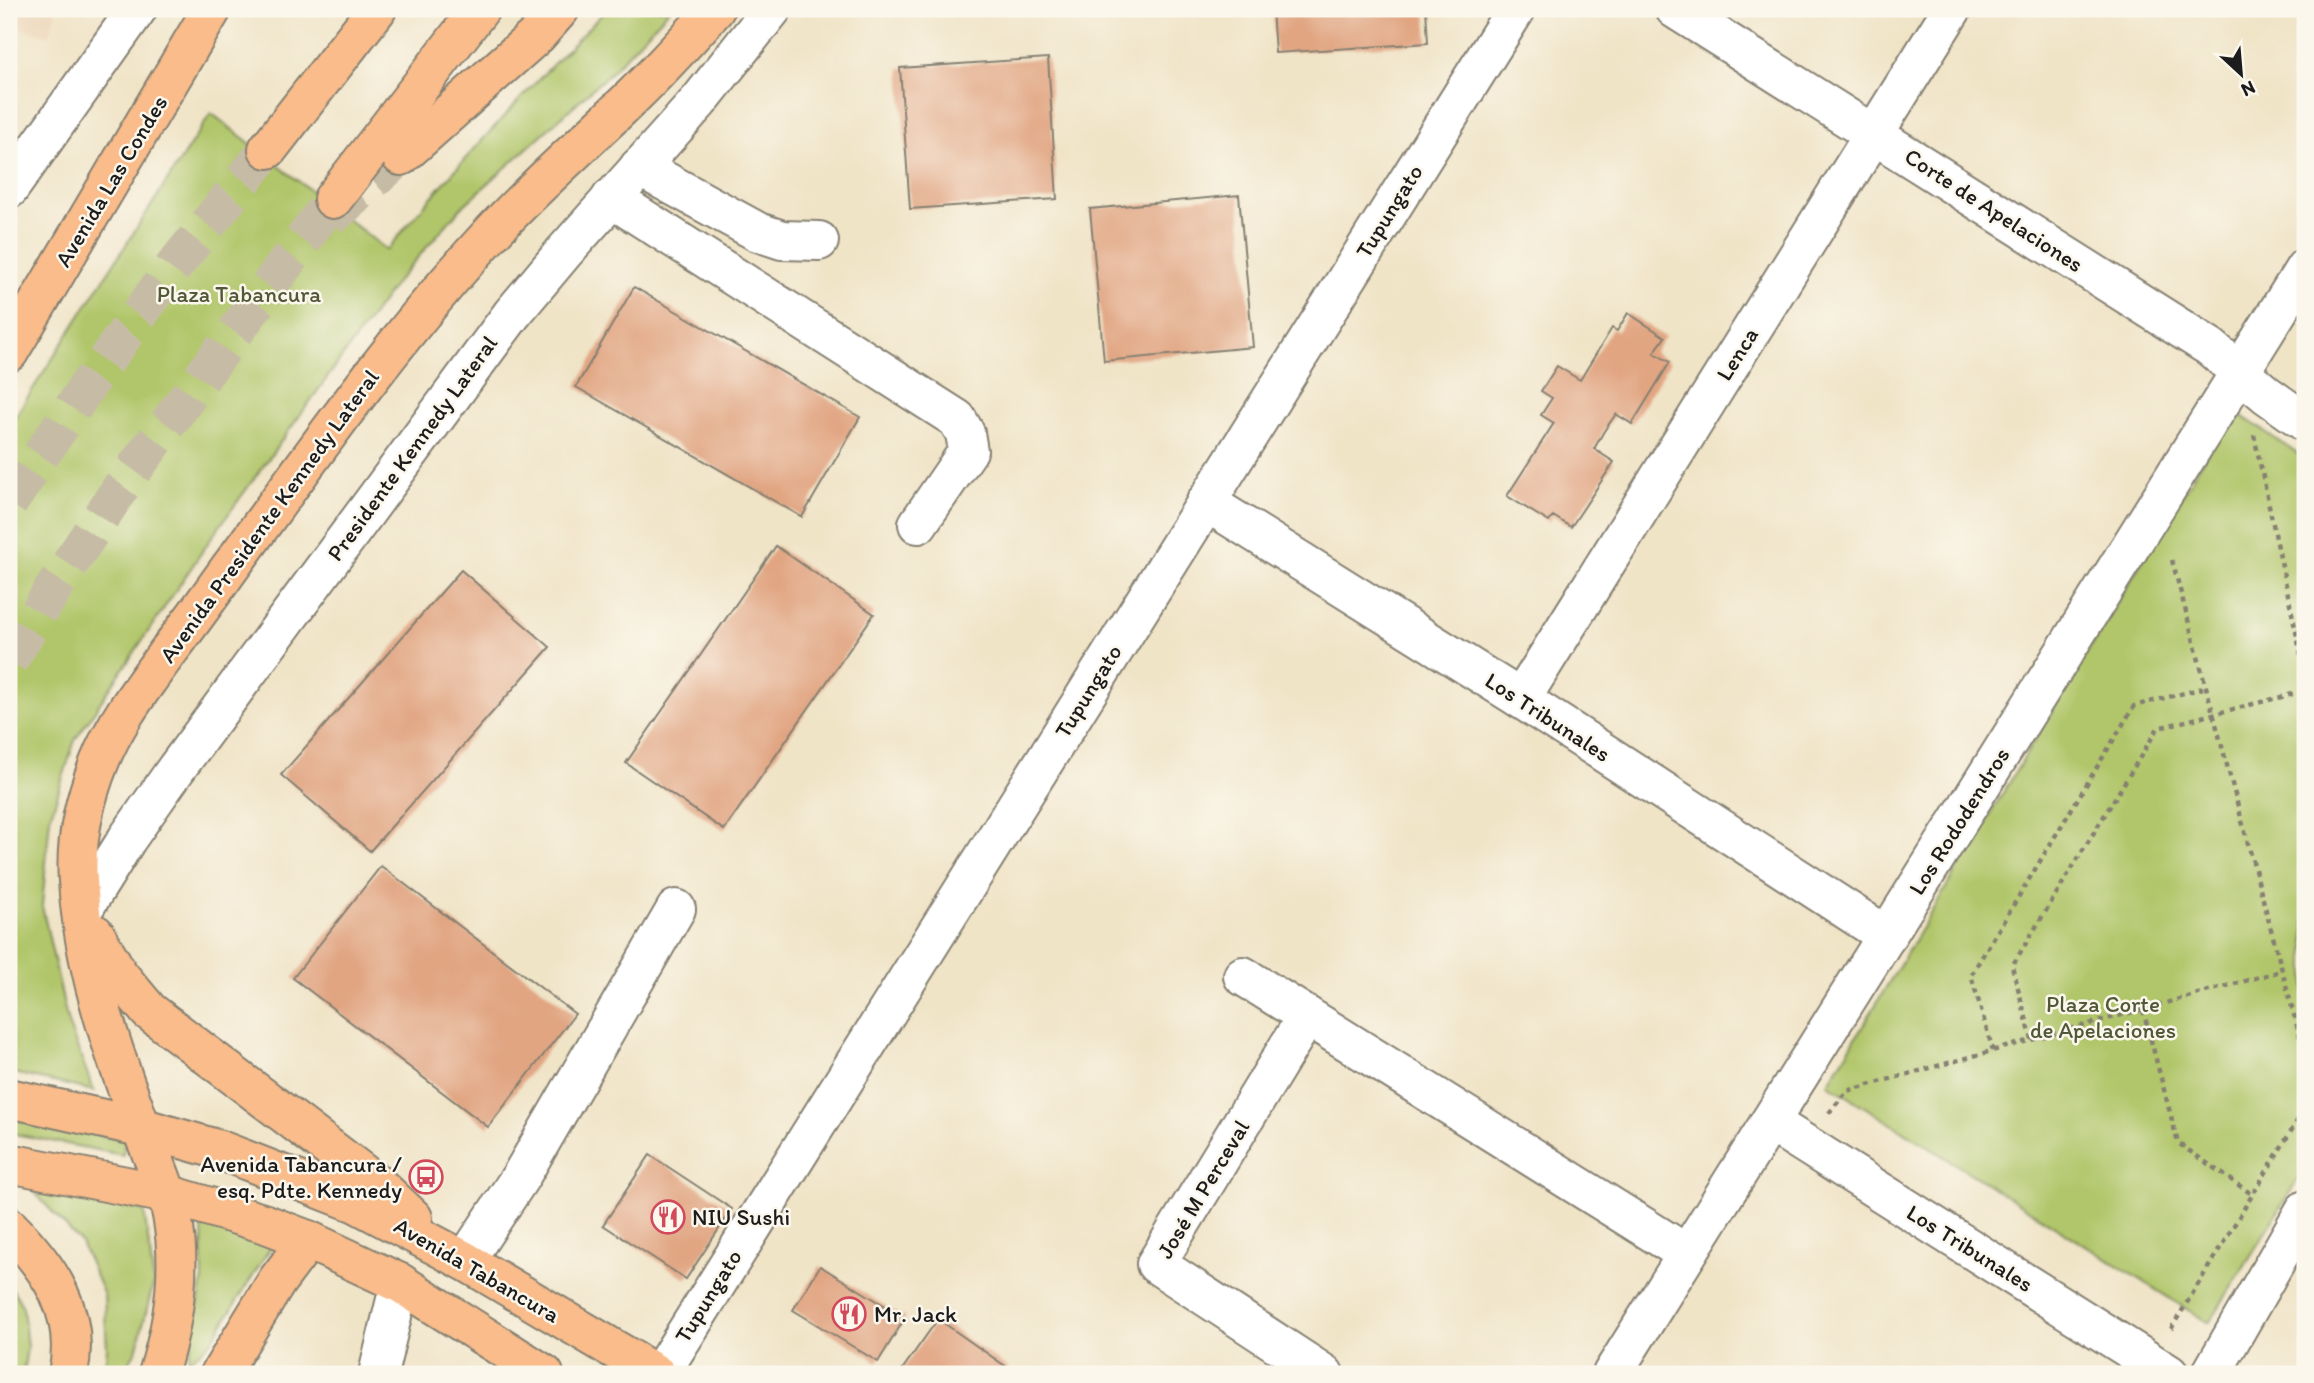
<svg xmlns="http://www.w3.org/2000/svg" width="2314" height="1383" viewBox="0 0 2314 1383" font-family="Itim,sans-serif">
<rect width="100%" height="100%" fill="#fbf7ec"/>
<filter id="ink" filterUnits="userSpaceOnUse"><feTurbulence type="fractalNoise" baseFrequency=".0143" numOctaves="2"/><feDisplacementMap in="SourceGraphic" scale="14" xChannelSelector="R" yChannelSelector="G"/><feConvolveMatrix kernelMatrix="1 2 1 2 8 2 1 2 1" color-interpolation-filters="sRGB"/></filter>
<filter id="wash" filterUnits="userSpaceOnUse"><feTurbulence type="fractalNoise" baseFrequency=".00686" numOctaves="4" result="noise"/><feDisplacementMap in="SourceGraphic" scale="28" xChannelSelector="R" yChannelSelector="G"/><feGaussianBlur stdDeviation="1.57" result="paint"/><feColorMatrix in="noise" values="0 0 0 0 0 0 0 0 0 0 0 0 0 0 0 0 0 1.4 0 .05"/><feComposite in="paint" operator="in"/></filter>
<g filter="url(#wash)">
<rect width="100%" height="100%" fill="#f0e4c7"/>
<polygon fill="#eed7bb" points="9,9 56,9 49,36 9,25"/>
<g fill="#b1c66a" stroke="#667143" stroke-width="2">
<path d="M607,9H670L612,71L461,208L398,280L214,534L75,740L50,818L42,906L68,1023L94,1091L9,1072V426L211,113L387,250C456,165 530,87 607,9Z"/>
<polygon points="2233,410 2305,459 2305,1168 2209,1323 1828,1084"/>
<polygon points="9,1118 125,1140 123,1155 9,1133"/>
<polygon points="35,1193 68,1196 144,1211 154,1282 136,1351 122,1374 104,1374 107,1348 104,1295 81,1243"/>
<polygon points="202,1224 273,1244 211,1342 188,1361 203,1279"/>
<polygon points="9,1283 23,1307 27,1348 23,1374 9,1374"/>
</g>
<g id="blocks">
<g fill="#e1a582">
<polygon points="1272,9 1426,9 1428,43 1275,53"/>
<polygon points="1048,58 1057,199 910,209 900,68"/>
<polygon points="1239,195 1253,347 1104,361 1090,209"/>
<polygon points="634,287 860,417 802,517 576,387"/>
<polygon points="1628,313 1665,337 1654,353 1670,362 1632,424 1616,414 1604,431 1594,449 1614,462 1571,527 1553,516 1549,522 1507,496 1554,423 1541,415 1552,398 1541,391 1557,366 1580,380 1612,328 1617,331"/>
<polygon points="776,546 874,614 724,830 626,763"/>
<polygon points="461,570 550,647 370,851 281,775"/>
<polygon points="381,866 575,1014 488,1127 293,978"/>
<polygon points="650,1155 732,1209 686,1279 603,1225"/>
<polygon points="820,1266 905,1318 878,1362 793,1310"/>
<polygon points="938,1319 1008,1368 1004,1374 899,1374"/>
</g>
</g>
</g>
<g filter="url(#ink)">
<use href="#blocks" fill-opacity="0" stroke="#868072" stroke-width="2"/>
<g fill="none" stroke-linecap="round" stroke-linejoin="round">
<g stroke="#c6bca5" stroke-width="38" stroke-dasharray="38 19" stroke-linecap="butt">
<polyline points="330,218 401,156"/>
<polyline points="9,503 88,385 175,265 268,149"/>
<polyline points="9,661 53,589 121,487 333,199"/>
</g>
<defs>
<g id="minor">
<polyline points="1675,9 2210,347 2267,395 2305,422"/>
<polyline points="639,167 758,232 782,240 819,241"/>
<polyline points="9,189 137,9"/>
<polyline points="611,198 957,419 965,433 968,451 918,524"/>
<polyline points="1206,502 1521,699 1887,936"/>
<polyline points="1521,699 1952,9"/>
<polyline points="82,911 127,839 176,769 512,314 564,252 699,101 772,9"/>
<polyline points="1243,976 1687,1254"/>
<polyline points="1307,1016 1156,1264 1324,1374"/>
<polyline points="1770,1122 2169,1374"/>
<polyline points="465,1261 521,1176 676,909"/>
<polyline points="378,1374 400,1283"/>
<polyline points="660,1374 1516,9"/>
<polyline points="1612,1374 2305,268"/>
<polyline points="2211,1374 2305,1210"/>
</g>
<g id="major">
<polyline points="9,352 212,9"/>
<polyline points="95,934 119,975 149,1011 378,1185 413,1218"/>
<polyline points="9,1098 140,1127 220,1150 356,1203 465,1261 656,1374"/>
<polyline points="9,1163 167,1194 266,1224 308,1240 400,1283 544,1374"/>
<path d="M158,1374C174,1323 182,1268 172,1215C165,1180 148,1149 137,1116C109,1041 83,962 78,881C75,841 84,801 99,763C114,725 138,693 162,660C185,630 207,600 229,569C312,456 392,341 487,238C532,188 584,144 632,97C661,69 688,39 715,9"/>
<polyline points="220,1374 277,1281 308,1240"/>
</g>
<g id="highway">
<polyline points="268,149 377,9"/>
<polyline points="401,156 537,35 560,9"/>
<polyline points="333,199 480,9"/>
<path d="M9,1227C50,1268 81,1313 68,1374"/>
</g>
</defs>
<use href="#minor" stroke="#868072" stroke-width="42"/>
<use href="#major" stroke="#868072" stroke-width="42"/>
<use href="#highway" stroke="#868072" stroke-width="42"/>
<g stroke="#868072" stroke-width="4.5" stroke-dasharray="5 5" stroke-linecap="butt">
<polyline points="2254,435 2305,674"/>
<polyline points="2172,560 2305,1056"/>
<polyline points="2143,1010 2178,1143 2253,1195"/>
<polyline points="2032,1040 2012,966 2158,728 2305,691"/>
<polyline points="1993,1051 1971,975 2134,706 2207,687"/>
<polyline points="1829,1113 1847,1091 2281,971"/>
<polyline points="2171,1329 2305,1108"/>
</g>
<use href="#minor" stroke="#fff" stroke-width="38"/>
<use href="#major" stroke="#f9bc8a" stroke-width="38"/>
<use href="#highway" stroke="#f9bc8a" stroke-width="38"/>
</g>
</g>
<defs>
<symbol id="bus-ring" viewBox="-11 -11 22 22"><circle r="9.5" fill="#fbf7ec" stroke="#d1495b" stroke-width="1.5"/><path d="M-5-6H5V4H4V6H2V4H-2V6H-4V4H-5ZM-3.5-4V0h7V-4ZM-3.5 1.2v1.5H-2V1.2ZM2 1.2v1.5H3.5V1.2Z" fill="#d1495b"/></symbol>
<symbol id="restaurant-ring" viewBox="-11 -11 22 22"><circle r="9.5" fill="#fbf7ec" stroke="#d1495b" stroke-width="1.5"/><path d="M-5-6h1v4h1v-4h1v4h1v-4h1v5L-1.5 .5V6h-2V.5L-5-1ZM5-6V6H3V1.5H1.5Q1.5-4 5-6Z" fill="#d1495b"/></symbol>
</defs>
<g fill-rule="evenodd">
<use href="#bus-ring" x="407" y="1158" width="38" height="38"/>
<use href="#restaurant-ring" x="649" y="1198" width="38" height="38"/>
<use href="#restaurant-ring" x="830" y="1295" width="38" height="38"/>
</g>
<g text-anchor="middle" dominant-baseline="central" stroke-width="5" stroke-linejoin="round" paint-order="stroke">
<g font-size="23" fill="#1c1c1c" stroke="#fbf7ec">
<text transform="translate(111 181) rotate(-59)">Avenida Las Condes</text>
<text transform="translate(1994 210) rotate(33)">Corte de Apelaciones</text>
<text transform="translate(1389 211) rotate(-58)">Tupungato</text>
<text transform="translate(1737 354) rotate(-58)">Lenca</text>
<text transform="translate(412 448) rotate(-54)">Presidente Kennedy Lateral</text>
<text transform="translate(269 516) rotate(-54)">Avenida Presidente Kennedy Lateral</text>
<text transform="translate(1088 691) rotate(-58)">Tupungato</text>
<text transform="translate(1548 717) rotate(33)">Los Tribunales</text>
<text transform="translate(1959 821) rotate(-58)">Los Rododendros</text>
<text transform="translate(1203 1189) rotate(-59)">José M Perceval</text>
<text transform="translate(1970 1248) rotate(32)">Los Tribunales</text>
<text transform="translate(477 1270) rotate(30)">Avenida Tabancura</text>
<text transform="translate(708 1296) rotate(-58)">Tupungato</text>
</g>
<g font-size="23" fill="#505837" stroke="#fbf7ec">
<text x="239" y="294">Plaza Tabancura</text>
<text x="2103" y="1004">Plaza Corte<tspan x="2103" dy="26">de Apelaciones</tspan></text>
</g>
<g font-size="23" fill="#1c1c1c" stroke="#fbf7ec" text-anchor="start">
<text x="402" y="1164" text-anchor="end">Avenida Tabancura /<tspan x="402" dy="26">esq. Pdte. Kennedy</tspan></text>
<text x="692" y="1217">NIU Sushi</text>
<text x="874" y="1314">Mr. Jack</text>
</g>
</g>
<rect width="2314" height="1383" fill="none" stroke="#fbf7ec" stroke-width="35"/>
<g transform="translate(2241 74) rotate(154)" stroke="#fbf7ec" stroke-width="5" paint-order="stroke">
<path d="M0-5L12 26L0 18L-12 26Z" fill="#1c1c1c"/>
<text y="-10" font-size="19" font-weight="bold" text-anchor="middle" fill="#1c1c1c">N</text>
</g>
</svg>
